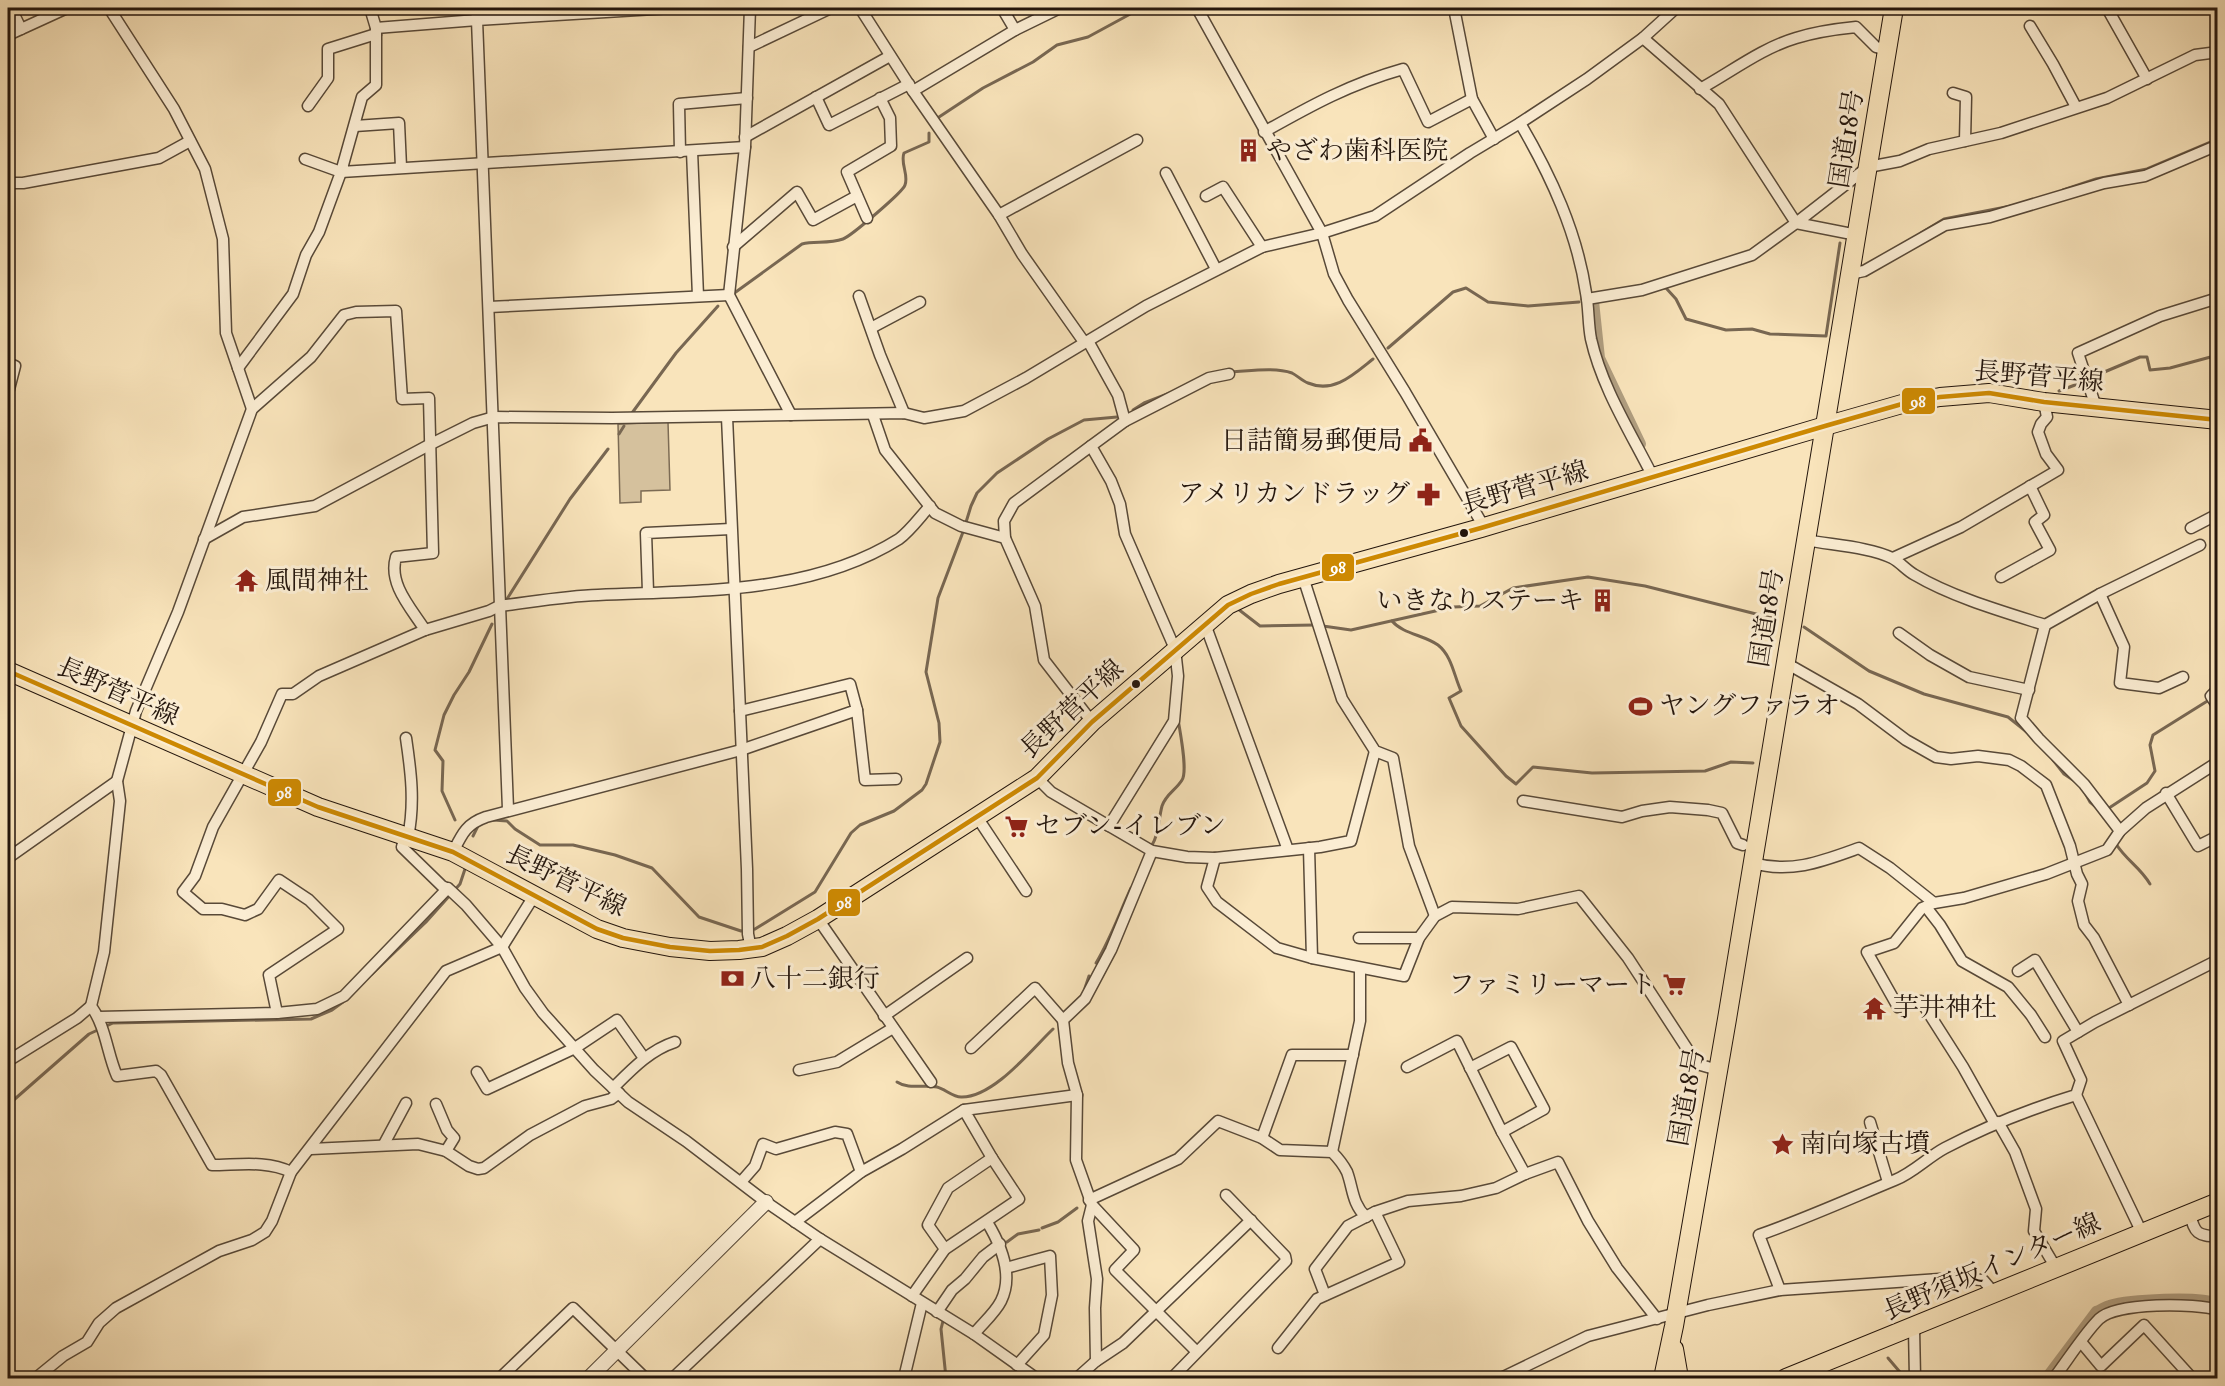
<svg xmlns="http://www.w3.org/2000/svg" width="2225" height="1386" viewBox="0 0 2225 1386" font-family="'IM FELL Double Pica','Noto Serif JP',serif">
<rect width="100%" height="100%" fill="#f9e4bb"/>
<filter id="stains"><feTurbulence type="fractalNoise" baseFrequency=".00333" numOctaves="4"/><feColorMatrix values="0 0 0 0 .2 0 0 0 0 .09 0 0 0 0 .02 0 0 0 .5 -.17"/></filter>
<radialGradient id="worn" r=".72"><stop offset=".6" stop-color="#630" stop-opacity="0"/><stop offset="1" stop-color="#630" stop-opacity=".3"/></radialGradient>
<polygon fill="#d5c19d" stroke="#7c6b54" stroke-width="1.5" points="668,422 670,490 641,491 641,502 620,503 618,424"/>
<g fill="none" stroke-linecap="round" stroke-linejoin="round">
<g stroke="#786752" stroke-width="3">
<polyline points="68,13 80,8"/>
<polyline points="936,119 983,88 1033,62 1057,45 1088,37 1134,12 1138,8"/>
<polyline points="2063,190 2096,179 2147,169 2218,139"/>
<polyline points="1921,233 1944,219 2011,206"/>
<polyline points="1663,288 1666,288 1676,299 1686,319 1726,330 1752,329 1770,334 1826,336 1840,243"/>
<path d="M733,294L802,244C815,241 829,244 843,239C851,236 903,192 905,185C909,175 900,163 904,153L929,142V133"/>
<polyline points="1388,348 1453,292 1466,288 1488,302 1528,306 1579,302"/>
<path d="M1232,372C1250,371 1275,367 1292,373C1298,376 1302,381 1308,383C1334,394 1354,374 1373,359"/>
<polyline points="2090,378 2140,357 2147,357 2150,370 2170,368 2218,355"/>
<polyline points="2059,391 2083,382"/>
<polyline points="1133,410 1144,403 1170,393"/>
<polyline points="632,413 676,353 718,306"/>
<polyline points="619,434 624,426"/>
<polyline points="507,599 570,499 608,449"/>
<polyline points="1238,609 1260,626 1315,625"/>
<path d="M1392,621C1403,634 1424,635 1438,645C1452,656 1454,676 1461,691L1449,698L1461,726L1506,776L1516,784L1533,767L1592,773L1705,771L1731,762L1753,763"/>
<polyline points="1323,626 1351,630 1453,607 1480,606 1513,588 1588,577 1645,586 1776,619"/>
<polyline points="1804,627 1869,671 1924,694 2008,717 2028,733"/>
<polyline points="2053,760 2064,774 2076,782"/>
<polyline points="2084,791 2090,802 2096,807"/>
<polyline points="2106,810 2147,783 2155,771 2150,745 2153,735 2209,700"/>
<polyline points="455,820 442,791 443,761 435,750 444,715 454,695 469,672 492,624"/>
<polyline points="493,820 507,821 515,829 540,845 573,845 615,855 652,868 699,917 741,931 755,929 815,892 851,833 860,825 894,811 922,790 926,784 940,742 939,723 926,672 938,598 963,532 971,506 977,493 997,473 1048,439 1084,420 1117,417"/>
<polyline points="473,836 479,824"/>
<path d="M2116,844C2127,861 2140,867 2150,884"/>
<path d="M1151,847C1160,832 1158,821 1162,806C1166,794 1176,790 1182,780C1188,771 1180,732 1178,719"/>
<path d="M1096,963C1111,938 1119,914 1131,888"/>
<polyline points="372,974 426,922 460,884 465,869"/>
<polyline points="1085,988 1089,976"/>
<path d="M897,1082C909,1090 923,1084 937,1087C945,1089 954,1098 962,1097C994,1097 1031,1050 1053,1029"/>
<polyline points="8,1105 89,1034 113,1023 311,1019 332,1010 343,1002"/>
<polyline points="1042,1228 1058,1222 1077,1208"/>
<polyline points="1007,1242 1018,1234 1039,1230"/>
<polyline points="943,1321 941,1329 946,1378"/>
<polyline points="1888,1358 1905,1378"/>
</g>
<g stroke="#b09e80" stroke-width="10">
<polyline points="1594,301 1600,358 1641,444"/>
<path d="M2040,1378L2048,1375L2096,1311C2101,1309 2105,1306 2109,1305C2130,1299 2199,1295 2218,1303"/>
</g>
<defs>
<g id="minor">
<polyline points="11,8 21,29"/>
<polyline points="109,8 174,109 205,169 223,239 226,333 252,409"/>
<polyline points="370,8 376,28"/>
<polyline points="476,8 477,20 376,28 376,85 362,97 341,172 745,147"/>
<polyline points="750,8 745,147 729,295 791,415"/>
<polyline points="860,8 913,91 999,215 1022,254 1084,342"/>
<polyline points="1002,8 1015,30"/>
<polyline points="1197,8 1322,233 1334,274 1348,300 1405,392 1484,527"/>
<polyline points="1454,8 1472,99 1494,139"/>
<polyline points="2107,8 2147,79"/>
<polyline points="2030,26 2053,64 2076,107"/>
<polyline points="8,35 67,8"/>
<polyline points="749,47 831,8"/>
<path d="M1700,89C1731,72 1762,48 1796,38C1815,32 1836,29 1856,27L1876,47L1887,50"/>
<polyline points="913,91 1015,30 1060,8"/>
<polyline points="1953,93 1966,97 1965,141"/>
<polyline points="816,97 829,125 909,84"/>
<polyline points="308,106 328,78 328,49 376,34"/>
<path d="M1520,123C1551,176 1577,232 1586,293C1589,308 1588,324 1591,339C1602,388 1631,433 1653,477"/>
<polyline points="355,126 399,123 401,167"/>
<path d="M1264,132C1312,105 1350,84 1403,69L1428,122L1472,99"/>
<polyline points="745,137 890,56"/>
<polyline points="692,151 698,296"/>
<polyline points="680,152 679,104 747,98"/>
<polyline points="1166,173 1216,269"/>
<polyline points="8,183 23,183 159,158 190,141"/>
<polyline points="1206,196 1223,187 1262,247"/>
<polyline points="999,215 1137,140"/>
<polyline points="867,218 847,172 891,146 890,118 880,98"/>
<polyline points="1857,235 1796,223 1868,167 1900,161 1929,149 2001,133 2107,98 2195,55 2218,52"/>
<polyline points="733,247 797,192 813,220 857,196"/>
<polyline points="1850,274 1864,271 1945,225 1990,217 2104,183 2145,176 2218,145"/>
<polyline points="859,296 880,355 904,413"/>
<polyline points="1587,299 1642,290 1752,255 1796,223 1719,104 1643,38"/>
<polyline points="489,307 729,295"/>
<polyline points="871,328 920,302"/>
<polyline points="1088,341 1118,395 1125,421 1091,446 1111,481 1120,504 1125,534 1175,649 1178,676 1174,721 1109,826"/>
<polyline points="8,363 15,366 8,393"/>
<polyline points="238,368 293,294 306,255 319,232 341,172 305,159"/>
<polyline points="2096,407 2078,353 2160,316 2218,298"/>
<polyline points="873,415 885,450 935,513 961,526 1005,538 1035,606 1044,660 1092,722"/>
<polyline points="727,417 747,869 748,934 751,949"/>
<polyline points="1125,421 1209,378 1229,374"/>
<polyline points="2191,528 2218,514"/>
<polyline points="1005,538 1004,521 1014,503 1091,446"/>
<polyline points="204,539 243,517 315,506 429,445 473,423 494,417 612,418 904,413 924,418 964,411 1026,378 1146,306 1262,247 1322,233 1375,216 1470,153 1520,123 1587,79 1643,38 1676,8"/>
<path d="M1806,540C1831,545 1870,547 1892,558C1900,562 1907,571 1915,575C1952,597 2004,612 2045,625L2021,718L2039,739L2084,784L2120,831"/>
<polyline points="1893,558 1961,527 2058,470 2046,454 2038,432 2041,424 2047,417 2044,402"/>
<polyline points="1303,577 1342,699 1375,751 1393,758 1409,846 1435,916"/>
<polyline points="2001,577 2050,550 2035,522 2044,515 2030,486"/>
<polyline points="648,592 646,533 731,529"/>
<polyline points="2100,594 2124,647 2120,683 2159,688 2183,677"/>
<polyline points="1205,624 1288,850"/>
<polyline points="2045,625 2100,594 2200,545"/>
<polyline points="1899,633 1930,655 1969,677 2029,690"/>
<polyline points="1786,663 1858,704 1906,740 1936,757 1951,759 1978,756 2009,760 2021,766 2046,785 2070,846 2077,874 2082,884 2078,901 2084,925 2094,938 2129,1005"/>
<polyline points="2218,689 2211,696 2218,707"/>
<polyline points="857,710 865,780 896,779"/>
<path d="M406,738C411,772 415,803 408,837"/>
<polyline points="1037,778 1051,792 1152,851 1187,857 1215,858 1320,847 1351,841 1375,751"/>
<polyline points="2166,793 2198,846 2218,836"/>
<polyline points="1523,801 1622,817 1642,811 1670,807 1708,810 1722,813 1737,843 1743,845"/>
<polyline points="508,809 477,20 671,8"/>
<polyline points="977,817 1026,891"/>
<polyline points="405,835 402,847 442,886 450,890 466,905 502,947 525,988 543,1013 594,1070 628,1102 686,1141 766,1202 820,1239 974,1334 1036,1378"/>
<polyline points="1309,848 1312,958"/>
<polyline points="1152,851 1111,950 1085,999 1063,1020 1068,1063 1077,1095 1076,1160 1092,1205 1134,1250 1115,1270 1196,1351"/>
<path d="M453,852C462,834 466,824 486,817L741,750L857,710L850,684L740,711"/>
<polyline points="8,858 117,781"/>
<polyline points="1215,858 1207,887 1217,902 1277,948 1312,958 1404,976 1419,938 1435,916 1452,907 1518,909 1579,896 1628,958 1697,1064 1718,1070"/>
<path d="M1753,863C1791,874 1823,861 1859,848L1890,868L1934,903"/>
<polyline points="1926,907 1940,925 1962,961 2008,987 2031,1015 2045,1037"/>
<polyline points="818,919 931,1082"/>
<polyline points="1359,938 1419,938"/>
<polyline points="2018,971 2035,960 2078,1032"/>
<path d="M277,1013L269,975L338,929L309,900L279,880L258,909L245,915L222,909H203L183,892L195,876L213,827L261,742L282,694H293L319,676L425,630L489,611L499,606C532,602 565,596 598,595C699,590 810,595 899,539C910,531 920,517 930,506"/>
<polyline points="884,1016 967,958"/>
<polyline points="99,1017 277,1013 317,1009 344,996 448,888"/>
<polyline points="971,1048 1035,988 1063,1020"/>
<polyline points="8,1061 77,1018 91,1006"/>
<polyline points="1407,1067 1457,1041 1502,1132 1525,1174"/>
<polyline points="1470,1068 1511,1047 1544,1109 1502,1132"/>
<polyline points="799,1070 837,1062 893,1028"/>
<polyline points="477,1072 487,1089 575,1048 617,1020 644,1058"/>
<path d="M613,1088C632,1069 650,1050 675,1042"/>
<polyline points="2076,1095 2142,1233"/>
<polyline points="436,1104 447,1130 454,1138 446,1151"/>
<polyline points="1870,1122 1888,1182"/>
<polyline points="1998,1122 2015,1152 2036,1209 2034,1231 2056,1268"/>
<polyline points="1995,1124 1963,1067 1921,1001 1898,1007 1867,952 1894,943 1922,908 1934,903 1964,898 2046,874 2107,850 2120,831 2146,808 2218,762"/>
<polyline points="1262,1138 1292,1055 1353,1055"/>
<polyline points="384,1144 406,1103"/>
<polyline points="311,1149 418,1144 446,1151 469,1166 478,1169 484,1168 530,1135 585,1106 611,1099 619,1093"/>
<polyline points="1332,1152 1360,1021 1360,968"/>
<path d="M291,1172C267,1160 238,1165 212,1165L161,1075L156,1071L117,1076C107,1053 106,1027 91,1006L104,952L120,801L117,781L136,711L178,612L252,409L311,357L344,315L356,312L396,311L402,399L429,398L433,553L396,557C388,584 411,608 425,630"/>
<polyline points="741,1182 755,1166 763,1144 776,1149 835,1132 847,1134 861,1172"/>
<path d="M1089,1200L1178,1159L1218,1121L1262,1138L1280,1150L1332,1152C1338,1158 1343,1164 1347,1172C1353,1188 1352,1204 1366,1217"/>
<polyline points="1092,1205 1088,1221 1097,1279 1095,1308 1096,1361"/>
<path d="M2190,1214C2195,1234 2197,1235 2218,1237"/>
<polyline points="795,1222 861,1172 902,1149 964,1110"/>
<polyline points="945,1249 928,1225 948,1188 992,1158"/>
<polyline points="1006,1268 1050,1256 1052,1295 1044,1335 1017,1365"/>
<path d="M1780,1290L1759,1235C1805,1219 1849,1199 1895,1180C1913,1173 1928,1157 1945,1148C1987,1126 2030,1109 2076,1095L2081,1080L2063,1041L2095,1022L2218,960"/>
<polyline points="1325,1295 1315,1269 1348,1226 1375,1212 1408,1201 1461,1196 1496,1188 1525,1174 1558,1162 1588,1221 1617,1268 1657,1319"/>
<polyline points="912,1296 945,1249 1019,1199 992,1158 964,1110 1077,1095"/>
<polyline points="937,1312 952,1290 965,1279 983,1257 1000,1244"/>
<polyline points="1914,1328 1915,1378"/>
<path d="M974,1334C982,1324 995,1313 1001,1301C1014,1275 1001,1245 987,1222"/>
<polyline points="2081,1342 2101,1366 2144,1325 2192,1378"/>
<polyline points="1278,1348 1317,1299 1399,1262 1375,1212"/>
<polyline points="36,1378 63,1356 87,1342 99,1323 116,1308 219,1251 252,1240 265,1232 272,1221 291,1172 446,971 502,947 534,896"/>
<polyline points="500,1378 573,1308 645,1378"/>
<polyline points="673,1378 820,1239"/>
<polyline points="904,1378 922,1303"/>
<polyline points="1077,1378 1096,1361 1123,1343 1251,1220"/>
<polyline points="1172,1378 1286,1261 1285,1256 1226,1195"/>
<polyline points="1501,1378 1588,1336 1708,1305 1780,1290 1954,1278 1983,1280 1995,1294"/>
<path d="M2054,1378C2067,1361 2084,1334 2099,1319C2117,1302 2195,1303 2218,1310"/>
</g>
<polyline id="tertiary" points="589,1378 766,1202"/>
<g id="primary">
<polyline points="8,671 318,807 453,852 597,929 623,938 670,947 710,951 739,950 762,947 787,936 818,919 1037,778 1092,722 1228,605 1251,594 1279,584 1481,528 1825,426 1902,404 1940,397 1989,393 2044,402 2218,420"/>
<polyline points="1786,1378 2218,1202"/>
</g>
<g id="trunk">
<polyline points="1674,1349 1679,1378"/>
<polyline points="1663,1378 1674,1326 1727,1019 1894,8"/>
</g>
</defs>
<use href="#minor" stroke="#584938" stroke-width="13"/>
<use href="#tertiary" stroke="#584938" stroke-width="16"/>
<use href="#primary" stroke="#23150c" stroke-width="20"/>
<use href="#trunk" stroke="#23150c" stroke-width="20"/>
<use href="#minor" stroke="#fbedd3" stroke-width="10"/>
<use href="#tertiary" stroke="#fbedd3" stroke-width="14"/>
<use href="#primary" stroke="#f9e4bb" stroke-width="18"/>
<use href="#trunk" stroke="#f9e4bb" stroke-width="18"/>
<defs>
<polyline id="bus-1" points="8,671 318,807 453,852 597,929 623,938 670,947 710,951 739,950 762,947 787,936 818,919 1037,778 1092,722 1228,605 1251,594 1279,584 1481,528 1825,426 1902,404 1940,397 1989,393 2044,402 2218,420"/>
</defs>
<use href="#bus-1" stroke="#fbedd3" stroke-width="9"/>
<use href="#bus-1" stroke="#cd8902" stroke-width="4.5"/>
</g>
<defs>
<symbol id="building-bare" viewBox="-9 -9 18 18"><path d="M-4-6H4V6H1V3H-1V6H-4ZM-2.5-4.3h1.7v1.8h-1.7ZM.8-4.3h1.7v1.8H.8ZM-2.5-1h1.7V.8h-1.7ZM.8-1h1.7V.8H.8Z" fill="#8f2418" stroke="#fbedd3" stroke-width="2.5" paint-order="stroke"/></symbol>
<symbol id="civic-bare" viewBox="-9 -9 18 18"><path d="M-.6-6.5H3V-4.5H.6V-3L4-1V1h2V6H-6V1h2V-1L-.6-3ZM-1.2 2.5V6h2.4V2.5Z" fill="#8f2418" stroke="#fbedd3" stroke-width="2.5" paint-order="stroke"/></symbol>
<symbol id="pharmacy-bare" viewBox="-9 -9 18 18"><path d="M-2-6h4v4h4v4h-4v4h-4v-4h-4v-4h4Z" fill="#8f2418" stroke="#fbedd3" stroke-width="2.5" paint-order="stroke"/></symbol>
<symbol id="temple-bare" viewBox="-9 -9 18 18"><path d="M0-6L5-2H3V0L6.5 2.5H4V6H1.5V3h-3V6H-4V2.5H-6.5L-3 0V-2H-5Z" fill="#8f2418" stroke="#fbedd3" stroke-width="2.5" paint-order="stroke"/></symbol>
<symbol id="stadium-bare" viewBox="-9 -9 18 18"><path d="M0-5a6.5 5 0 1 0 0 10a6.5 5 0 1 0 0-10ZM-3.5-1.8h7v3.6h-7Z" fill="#8f2418" stroke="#fbedd3" stroke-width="2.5" paint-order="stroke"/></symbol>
<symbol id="supermarket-bare" viewBox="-9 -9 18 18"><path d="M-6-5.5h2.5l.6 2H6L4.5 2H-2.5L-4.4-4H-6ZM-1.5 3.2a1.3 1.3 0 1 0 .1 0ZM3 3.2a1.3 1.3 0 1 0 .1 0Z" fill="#8f2418" stroke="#fbedd3" stroke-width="2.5" paint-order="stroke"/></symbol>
<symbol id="bank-bare" viewBox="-9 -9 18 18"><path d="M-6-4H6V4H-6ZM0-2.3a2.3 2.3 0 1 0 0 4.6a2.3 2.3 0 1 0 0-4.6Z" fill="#8f2418" stroke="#fbedd3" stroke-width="2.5" paint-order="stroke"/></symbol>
<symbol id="sight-bare" viewBox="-9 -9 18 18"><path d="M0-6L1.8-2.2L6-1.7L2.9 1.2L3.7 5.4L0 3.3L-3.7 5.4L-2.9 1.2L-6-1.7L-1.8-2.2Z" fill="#8f2418" stroke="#fbedd3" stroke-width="2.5" paint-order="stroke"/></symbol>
</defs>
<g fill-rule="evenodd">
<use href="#building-bare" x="1232" y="134" width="33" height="33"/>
<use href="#civic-bare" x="1404" y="424" width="33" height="33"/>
<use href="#pharmacy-bare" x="1412" y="478" width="33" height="33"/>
<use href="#temple-bare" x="230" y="564" width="33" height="33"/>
<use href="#building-bare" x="1586" y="584" width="33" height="33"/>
<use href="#stadium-bare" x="1624" y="690" width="33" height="33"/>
<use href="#supermarket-bare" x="1000" y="810" width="33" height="33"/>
<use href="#bank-bare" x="716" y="962" width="33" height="33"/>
<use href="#supermarket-bare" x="1658" y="968" width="33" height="33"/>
<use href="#temple-bare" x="1858" y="992" width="33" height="33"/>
<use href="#sight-bare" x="1766" y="1128" width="33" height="33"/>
</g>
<g fill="#23150c" stroke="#fbedd3" stroke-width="2">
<circle cx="1464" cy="533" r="5"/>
<circle cx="1136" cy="684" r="5"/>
</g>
<g text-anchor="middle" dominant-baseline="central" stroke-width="6" stroke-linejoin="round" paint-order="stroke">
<g font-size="26" fill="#23150c" stroke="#fbedd3">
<text transform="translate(1847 139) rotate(-81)">国道18号</text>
<text transform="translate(2039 377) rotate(5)">長野菅平線</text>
<text transform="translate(1525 488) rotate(-16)">長野菅平線</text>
<text transform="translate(1767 618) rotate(-81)">国道18号</text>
<text transform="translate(118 692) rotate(24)">長野菅平線</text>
<text transform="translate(1072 709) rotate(-43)">長野菅平線</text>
<text transform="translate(566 881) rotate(26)">長野菅平線</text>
<text transform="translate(1687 1097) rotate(-80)">国道18号</text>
<text transform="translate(1992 1267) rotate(-23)">長野須坂インター線</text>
</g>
<g font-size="26" fill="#23150c" stroke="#fbedd3" text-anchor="start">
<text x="1266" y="151">やざわ歯科医院</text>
<text x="1403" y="441" text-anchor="end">日詰簡易郵便局</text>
<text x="1410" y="494" text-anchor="end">アメリカンドラッグ</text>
<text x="265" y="581">風間神社</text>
<text x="1584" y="601" text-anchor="end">いきなりステーキ</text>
<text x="1659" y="706">ヤングファラオ</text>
<text x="1035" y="826">セブン-イレブン</text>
<text x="750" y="979">八十二銀行</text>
<text x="1656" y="985" text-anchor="end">ファミリーマート</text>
<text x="1893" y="1008">芋井神社</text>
<text x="1800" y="1144">南向塚古墳</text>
</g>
</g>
<g stroke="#fbedd3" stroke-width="2">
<rect x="1901" y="387" width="35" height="28" rx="6" fill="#cd8902"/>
<rect x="1321" y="553" width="34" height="29" rx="6" fill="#cd8902"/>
<rect x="267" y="778" width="35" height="29" rx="6" fill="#cd8902"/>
<rect x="827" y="888" width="34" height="29" rx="6" fill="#cd8902"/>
</g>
<g font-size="16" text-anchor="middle" font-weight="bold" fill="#fff">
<text x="1918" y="407">98</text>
<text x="1338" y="573">98</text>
<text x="284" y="798">98</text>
<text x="844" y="908">98</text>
</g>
<rect width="2225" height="1386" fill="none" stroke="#f9e4bb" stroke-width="30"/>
<rect x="9" y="9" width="2207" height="1368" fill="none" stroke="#23150c" stroke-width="3"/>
<rect x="15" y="15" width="2195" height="1356" fill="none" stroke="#23150c" stroke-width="1.5"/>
<rect width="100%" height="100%" filter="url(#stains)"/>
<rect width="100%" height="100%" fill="url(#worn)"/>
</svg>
